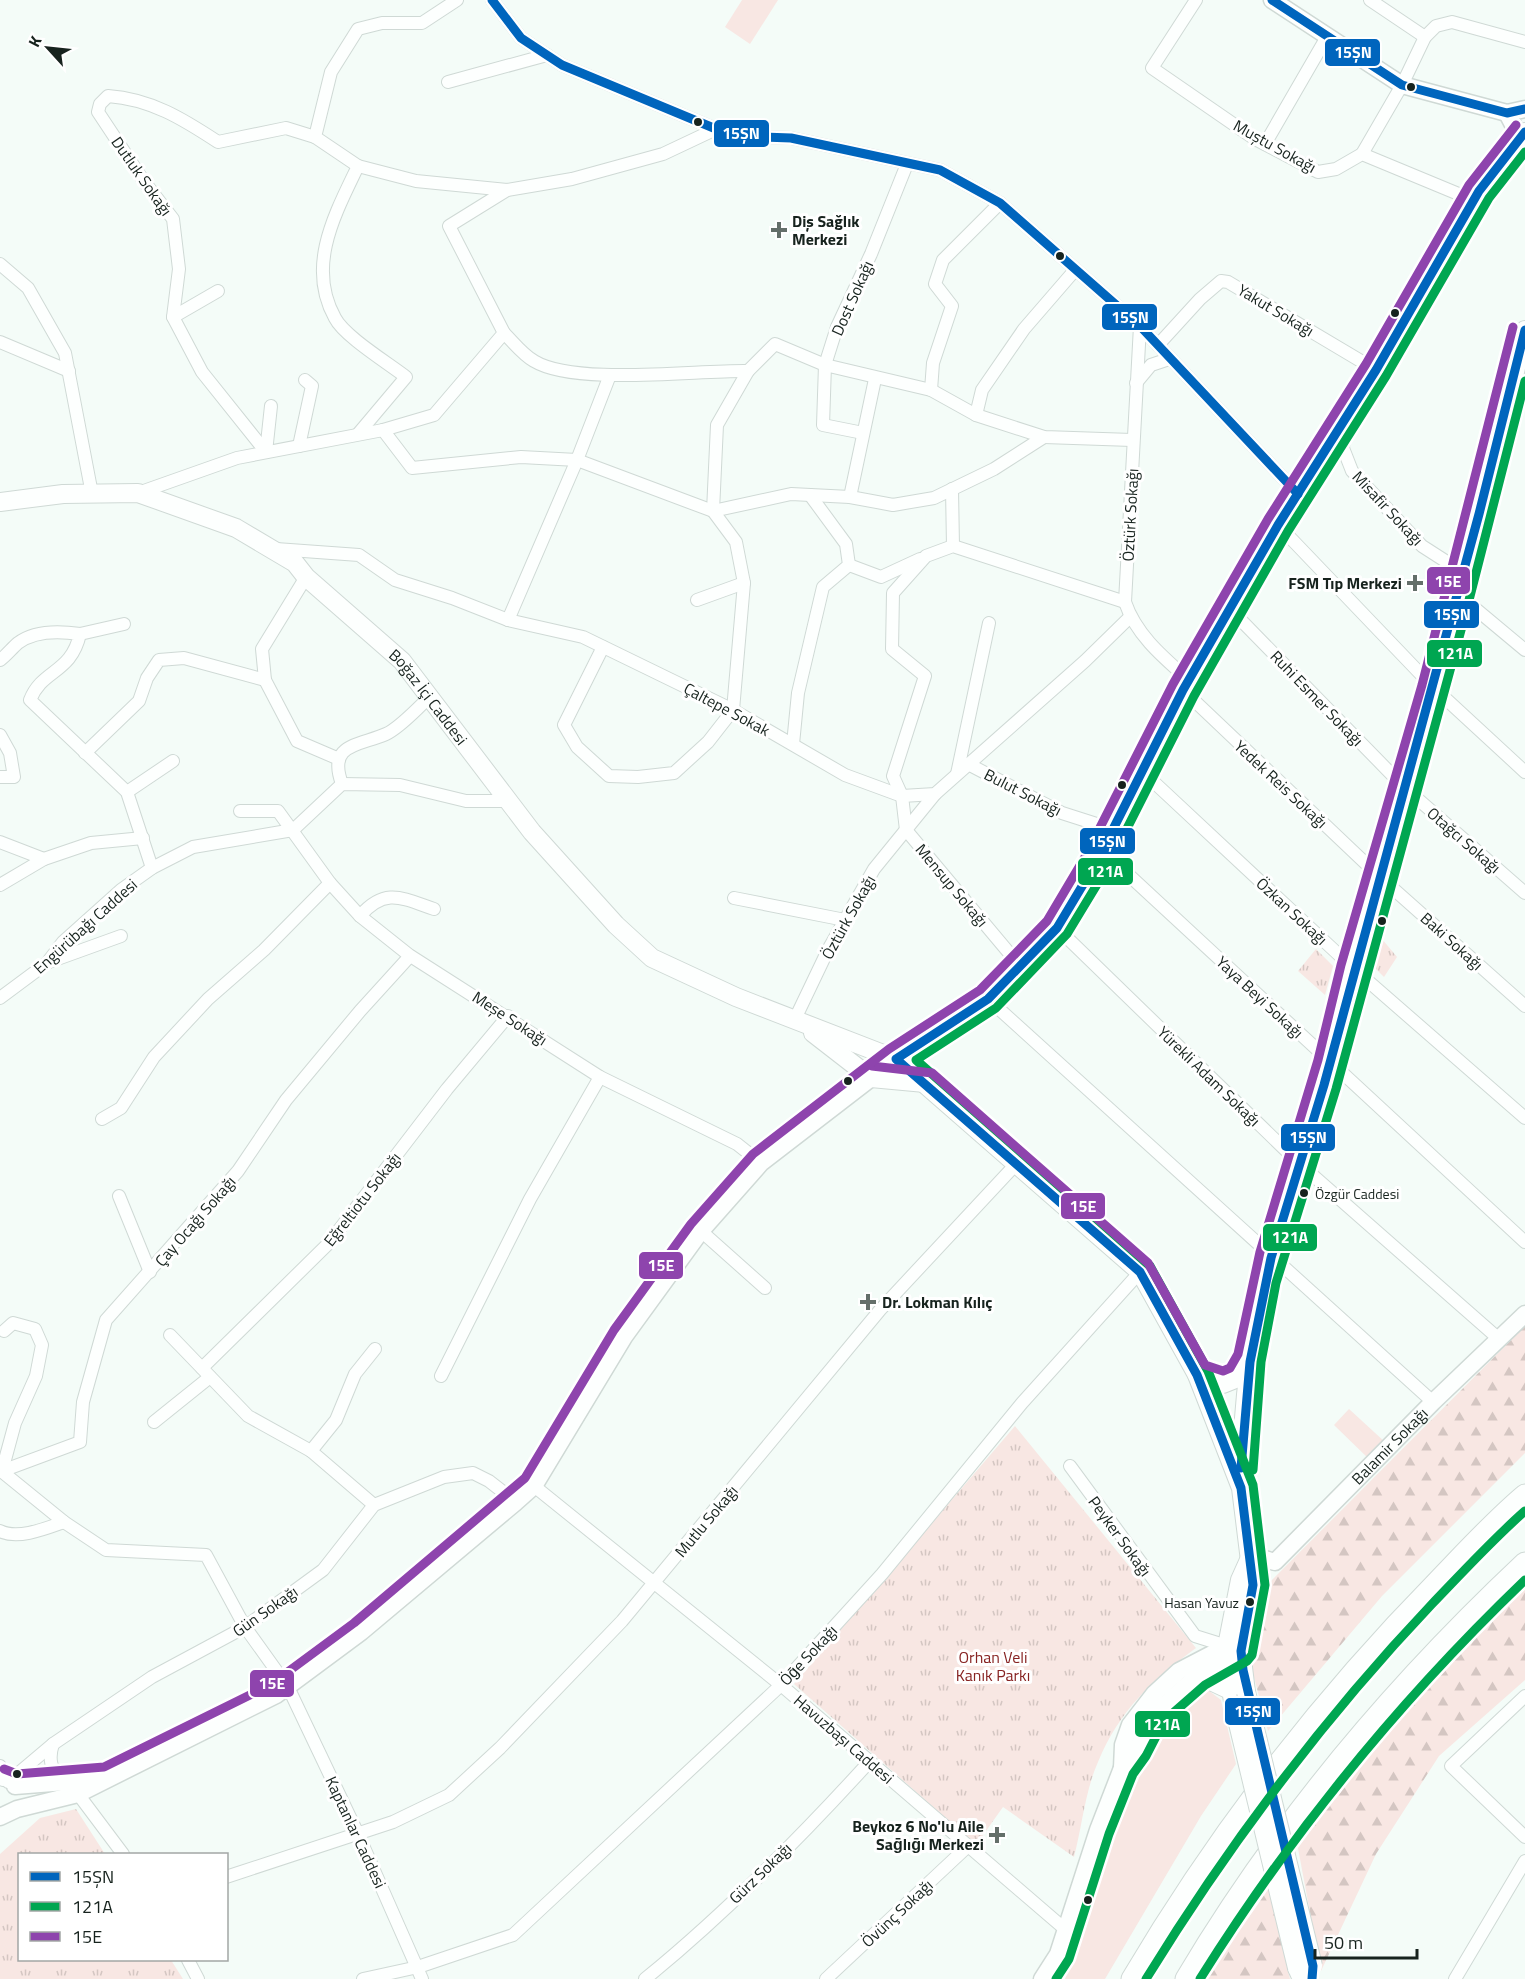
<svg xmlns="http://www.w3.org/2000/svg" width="1525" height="1979" viewBox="0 0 1525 1979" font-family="'Titillium Web',sans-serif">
<defs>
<pattern id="forest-firs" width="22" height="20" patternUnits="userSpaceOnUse" patternTransform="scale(1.5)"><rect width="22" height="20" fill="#f8e7e3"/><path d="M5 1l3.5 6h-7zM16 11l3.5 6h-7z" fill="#d4c6c2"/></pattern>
<pattern id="park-tufts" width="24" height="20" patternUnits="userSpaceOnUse" patternTransform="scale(1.5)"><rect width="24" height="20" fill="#f8e7e3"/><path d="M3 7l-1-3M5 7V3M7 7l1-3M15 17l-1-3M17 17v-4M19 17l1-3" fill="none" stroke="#d4c6c2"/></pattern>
</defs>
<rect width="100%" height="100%" fill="#f4fcf8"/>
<g fill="#f8e7e3">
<polygon points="742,0 778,0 750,44 725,27"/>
<polygon points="1349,1409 1386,1443 1370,1460 1334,1425"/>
<polygon points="1204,1687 1221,1700 1236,1764 1201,1816 1105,1979 1065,1979 1146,1745 1169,1712"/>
</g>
<g fill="url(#forest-firs)">
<polygon points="1525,1326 1525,1453 1382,1596 1268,1731 1249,1658 1265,1587"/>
<polygon points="1525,1580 1525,1680 1439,1756 1376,1854 1321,1971 1297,1843 1378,1738"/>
<polygon points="1267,1881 1290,1979 1206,1979"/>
</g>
<g fill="url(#park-tufts)">
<polygon points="1382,939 1397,957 1384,977 1369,962"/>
<polygon points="1316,949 1333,966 1325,995 1298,971"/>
<path d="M1015,1426L1196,1648C1152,1680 1119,1711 1098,1762C1085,1791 1082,1827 1074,1857L1003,1807L976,1845L794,1684Z"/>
<polygon points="76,1809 105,1854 20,1854 20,1960 171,1960 183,1979 0,1979 0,1854 40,1818"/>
</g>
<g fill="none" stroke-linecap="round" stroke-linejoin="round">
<defs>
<g id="street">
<polyline points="492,0 521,38 562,65 716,129 763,137 791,138 940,170 1000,203 1140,326 1298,494"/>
<polyline points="1196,0 1152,68 1255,139 1318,172 1336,169 1362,154 1473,200"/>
<polyline points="1370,0 1425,37"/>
<polyline points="448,82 547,55"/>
<polyline points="1265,144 1328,35"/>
<polyline points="1362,154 1402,85 1425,37 1436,26 1452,22 1525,42"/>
<polyline points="358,166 416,181 507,190"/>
<polyline points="0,264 28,288 65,353 92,494"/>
<polyline points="173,317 218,291"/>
<path d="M1140,326L1125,602C1136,635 1164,658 1189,680"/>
<path d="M504,333C513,342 523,355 534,361C575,386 696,370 748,371L775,344L825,365L931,390L976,415L1044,437L1132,440"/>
<polyline points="0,342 69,371"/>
<polyline points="1158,345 1200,299 1221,281 1228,282 1376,370"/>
<polyline points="1136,383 1151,365 1169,359"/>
<polyline points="931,390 933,363 952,306 935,284 943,260 1000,203"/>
<polyline points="1509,410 1525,388"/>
<polyline points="976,415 982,390 1024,329 1075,270"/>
<polyline points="1345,423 1343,448 1352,471 1422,546 1450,564 1469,555"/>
<polyline points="383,430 412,468 521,457 577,460 713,511 791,494 850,497 893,505 934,498 994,469 1044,437"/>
<polyline points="863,433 823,425 825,365 837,327 871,254 907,164"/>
<path d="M358,434L406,377C388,363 344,336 335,318C306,266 335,214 358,166L315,137L331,72L358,29L382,23H422L457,0"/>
<polyline points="299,446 312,386 305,380"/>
<path d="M266,452L202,372L173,317L179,269L173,219L143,180L98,112L100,104L108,96C151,99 183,119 218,142L286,128L315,137"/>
<polyline points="266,452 271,406"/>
<polyline points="952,489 953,546"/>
<polyline points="138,493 237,458 383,430 434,415 504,333 449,226 507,190 572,179 663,154 716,129"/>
<polyline points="850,497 875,379"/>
<polyline points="1278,525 1434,688 1525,772"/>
<polyline points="276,549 359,555 395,580 452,598 508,620 583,637 733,710 845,775 902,796 935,794 1085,661 1130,617"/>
<polyline points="849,565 881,577 920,559"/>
<polyline points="306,577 262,649 265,680 297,741 339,759"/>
<polyline points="1459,595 1525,650"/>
<polyline points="697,600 744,583"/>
<polyline points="1230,609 1404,787 1525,893"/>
<polyline points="508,620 577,460 610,375"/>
<polyline points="80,634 124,624"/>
<polyline points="603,647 564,725 577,747 609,776 638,777 674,773 708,742 733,710 744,583 736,542 713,511 717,425 748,371"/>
<path d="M0,660C7,655 12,648 18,643C35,630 60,631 80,634C71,674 42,669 30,700L127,792L152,868"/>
<polyline points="1183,690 1380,877 1525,1006"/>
<polyline points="0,735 10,753 14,777 0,777"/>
<polyline points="793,744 798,693 823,587 849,565 846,544 810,495"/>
<polyline points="85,753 139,701 147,678 159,660 184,658 265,680"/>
<polyline points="968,764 1062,813 1112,829"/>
<polyline points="1143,772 1353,968 1525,1118"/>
<polyline points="957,774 989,623"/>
<path d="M342,784C327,743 359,746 386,734C401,727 417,708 430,697"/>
<polyline points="127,792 173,761"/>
<polyline points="240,811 278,811 330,883 360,916 409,955 600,1077 737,1144 761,1163"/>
<polyline points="0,842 44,859"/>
<polyline points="1096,863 1119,866 1525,1242"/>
<polyline points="0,885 44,859 91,843 143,838"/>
<polyline points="734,898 845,920"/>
<path d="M360,916C385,887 402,898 434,909"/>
<polyline points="1057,928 1301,1165 1499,1339"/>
<polyline points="49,962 121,936"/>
<polyline points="1020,966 906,830 902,796 893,776 925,676 892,649 893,593 926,556 953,546 1125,602"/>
<polyline points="0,998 47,963 63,942 121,890 152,868 193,847 293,830 342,784 400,785 466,801 508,801"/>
<polyline points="988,999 1433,1402"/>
<polyline points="795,1019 828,950 874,869 935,794"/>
<polyline points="102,1119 121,1108 154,1057 208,999 264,950 330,883"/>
<polyline points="119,1196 150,1272"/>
<polyline points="701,1231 765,1288"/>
<polyline points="170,1335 248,1416 311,1451 374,1505"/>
<polyline points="202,1368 329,1243 447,1089 508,1016"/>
<polyline points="441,1376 530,1199 600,1077"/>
<polyline points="154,1422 210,1377"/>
<polyline points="311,1451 336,1420 355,1374 375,1349"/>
<polyline points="1070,1466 1195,1636 1227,1646"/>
<polyline points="0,1470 64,1522 106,1550 206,1555 245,1627 288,1687 358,1834 422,1979"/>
<polyline points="2,1471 80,1442 83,1402 106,1320 238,1171 286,1100 360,1011 410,956"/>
<polyline points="2,1471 15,1423 36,1376 42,1345 35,1329 13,1323 4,1331"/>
<polyline points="534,1486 781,1685 1066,1930"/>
<path d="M0,1531C18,1540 47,1528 64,1522"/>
<polyline points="1525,1696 1451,1766 1525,1837"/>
<path d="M53,1744C48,1759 51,1769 61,1781"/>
<polyline points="0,1766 3,1780"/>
<polyline points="8,1782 53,1744 152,1677 245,1627 323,1570 374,1505 444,1477 473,1473 489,1481 516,1502"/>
<polyline points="78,1794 123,1854"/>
<polyline points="226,1877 393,1822 449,1795 500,1748 622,1621 880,1310 1017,1163"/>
<polyline points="188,1960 198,1979"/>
<polyline points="363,1979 418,1967 513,1935 781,1685 882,1574 1022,1403 1140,1272"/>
<path d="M645,1979C726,1913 800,1838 870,1761"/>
<polyline points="826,1979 967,1847"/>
<polyline points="1455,1979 1525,1861"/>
</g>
<g id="secondary">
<polyline points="1272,0 1402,85 1507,113 1525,109"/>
<polyline points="1507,113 1520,138"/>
<path id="s1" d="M1251,1555L1275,1562L1433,1402L1525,1314"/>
<polyline points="1122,1768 1123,1745 1130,1725 1154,1694 1179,1671 1227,1646"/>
<polyline points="15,1786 103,1779"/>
<polyline points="0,1817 17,1809 78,1794 276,1695 361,1632 516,1502 534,1486 624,1337 701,1231 761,1163 896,1059"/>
<polyline points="1042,1979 1058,1954 1098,1830 1122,1768 1136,1750 1154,1714 1198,1675 1226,1660"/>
</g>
<g id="primary">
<path id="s2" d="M0,502L63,494L138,493L236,528L295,563L306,577L402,661L532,832L616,925L652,958L736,997L896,1059L1140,1272L1197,1375L1241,1488L1253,1585L1241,1651L1246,1692"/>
<polyline points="813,1033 871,1078 925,1083"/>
<polyline points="896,1059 988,999 1057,928 1096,863 1183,690 1278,525 1376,370 1479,191 1525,132"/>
<polyline points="1197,1375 1223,1384 1238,1378 1248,1360"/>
<path d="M1241,1477C1243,1402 1251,1326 1272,1254C1291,1189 1314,1126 1331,1060C1394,817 1467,576 1525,330"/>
<polyline points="1198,1675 1230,1690"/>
<polyline points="1234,1707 1226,1660 1227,1646 1240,1580 1249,1560"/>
<polyline points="1297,1968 1302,1979"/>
</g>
<g id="highway">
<path d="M1132,1979C1218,1834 1320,1701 1438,1581C1466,1552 1494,1521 1525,1495"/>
<path d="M1186,1979C1278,1824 1394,1686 1525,1563"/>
</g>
</defs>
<use href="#street" stroke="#cfd9d5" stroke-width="14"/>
<use href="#secondary" stroke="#cfd9d5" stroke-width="19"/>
<use href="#primary" stroke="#cfd9d5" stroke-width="20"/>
<use href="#highway" stroke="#cfd9d5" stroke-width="23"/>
<use href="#street" stroke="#fdfffe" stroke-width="12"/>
<use href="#secondary" stroke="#fdfffe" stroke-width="16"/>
<use href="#primary" stroke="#fdfffe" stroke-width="18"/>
<use href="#highway" stroke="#fdfffe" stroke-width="21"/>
<defs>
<g id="primary-bridge">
<polyline points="1246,1692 1313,1966"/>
<polyline points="1234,1707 1297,1968"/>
</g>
</defs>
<use href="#primary-bridge" stroke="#cfd9d5" stroke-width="20" stroke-linecap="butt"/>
<use href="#primary-bridge" stroke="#fdfffe" stroke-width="18"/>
<defs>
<g id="bus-1">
<polyline points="492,0 521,38 562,65 716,129 763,137 791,138 940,170 1000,203 1140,326 1298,494"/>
<polyline points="1272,0 1402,85 1507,113 1525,109"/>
<polyline points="1241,1468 1250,1362 1271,1258 1324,1085 1479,514 1525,330"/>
<polyline points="1312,1979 1313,1966 1243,1670 1241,1651 1253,1585 1241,1488 1197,1375 1140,1272 896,1059 988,999 1057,928 1096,863 1183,690 1278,525 1376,370 1479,191 1525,132"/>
</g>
<g id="bus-2">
<polyline points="1253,1470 1261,1362 1276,1283 1336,1089 1467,608 1525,381"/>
<polyline points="1056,1979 1069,1959 1109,1834 1133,1774 1146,1756 1164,1721 1205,1685 1247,1661 1252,1655 1265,1585 1253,1485 1208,1371 1150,1266 916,1060 996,1008 1067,934 1107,868 1194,696 1288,531 1386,376 1489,198 1525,152"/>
<path d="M1146,1979C1229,1844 1323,1719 1432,1604C1462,1573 1492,1540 1525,1511"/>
<path d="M1200,1979C1292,1832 1400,1700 1525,1580"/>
</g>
<g id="bus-3">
<polyline points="872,1066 932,1073 1148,1263 1205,1365 1223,1371 1230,1368 1238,1354 1260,1252 1318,1060 1341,965 1422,685 1513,327"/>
<polyline points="4,1769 17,1774 104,1767 270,1685 354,1623 525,1478 614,1330 691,1224 753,1154 889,1049 980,990 1047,921 1085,857 1173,684 1268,519 1366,364 1469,185 1516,125"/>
</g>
</defs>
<use href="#bus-1" stroke="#fff" stroke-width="14"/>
<use href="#bus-2" stroke="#fff" stroke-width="14"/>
<use href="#bus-3" stroke="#fff" stroke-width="14"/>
<use href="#bus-1" stroke="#0065bd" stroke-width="9"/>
<use href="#bus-2" stroke="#00a651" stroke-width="9"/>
<use href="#bus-3" stroke="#8e44ad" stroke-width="9"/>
</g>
<g fill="#17231e" stroke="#fff" stroke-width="2">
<circle cx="1411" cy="87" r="5"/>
<circle cx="698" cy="122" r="5"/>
<circle cx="1060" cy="256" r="5"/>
<circle cx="1395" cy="313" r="5"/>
<circle cx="1122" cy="785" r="5"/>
<circle cx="1382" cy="921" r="5"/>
<circle cx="848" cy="1081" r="5"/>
<circle cx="1304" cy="1193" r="5"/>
<circle cx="1250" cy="1602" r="5"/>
<circle cx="17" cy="1774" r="5"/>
<circle cx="1088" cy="1900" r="5"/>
</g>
<g fill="#646f6a" stroke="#fff" stroke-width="2">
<path d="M776 221h6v6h6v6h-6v6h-6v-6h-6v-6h6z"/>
<path d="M1412 574h6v6h6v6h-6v6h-6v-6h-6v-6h6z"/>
<path d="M865 1293h6v6h6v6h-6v6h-6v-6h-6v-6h6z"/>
<path d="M994 1826h6v6h6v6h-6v6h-6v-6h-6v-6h6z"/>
</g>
<g text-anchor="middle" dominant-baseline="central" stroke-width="6" stroke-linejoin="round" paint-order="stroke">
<g font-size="14" fill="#17231e" stroke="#fff" text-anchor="start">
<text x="1315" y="1193">Özgür Caddesi</text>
<text x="1239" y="1602" text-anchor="end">Hasan Yavuz</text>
</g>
<g font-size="16" fill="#17231e" stroke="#fff">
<text transform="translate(1275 146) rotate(29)">Muştu Sokağı</text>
<text transform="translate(142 176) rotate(55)">Dutluk Sokağı</text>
<text transform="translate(852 298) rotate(-66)">Dost Sokağı</text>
<text transform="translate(1276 310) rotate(31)">Yakut Sokağı</text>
<text transform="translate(1388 508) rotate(47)">Misafir Sokağı</text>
<text transform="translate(1130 515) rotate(-87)">Öztürk Sokağı</text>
<text stroke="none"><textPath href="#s2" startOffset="501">Boğaz İçi Caddesi</textPath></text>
<text transform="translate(1317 698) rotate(46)">Ruhi Esmer Sokağı</text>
<text transform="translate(727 709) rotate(28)">Çaltepe Sokak</text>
<text transform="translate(1281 784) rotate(43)">Yedek Reis Sokağı</text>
<text transform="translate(1023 792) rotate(27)">Bulut Sokağı</text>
<text transform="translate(1464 840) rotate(41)">Otağcı Sokağı</text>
<text transform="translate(952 885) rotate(50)">Mensup Sokağı</text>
<text transform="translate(1292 911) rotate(43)">Özkan Sokağı</text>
<text transform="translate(848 917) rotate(-61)">Öztürk Sokağı</text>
<text transform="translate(85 926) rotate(-42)">Engürübağı Caddesi</text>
<text transform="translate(1452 941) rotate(42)">Baki Sokağı</text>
<text transform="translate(1260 997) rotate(43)">Yaya Beyi Sokağı</text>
<text transform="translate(510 1018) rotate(33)">Meşe Sokağı</text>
<text transform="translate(1209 1076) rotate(44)">Yürekli Adam Sokağı</text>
<text transform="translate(362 1199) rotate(-52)">Eğreltiotu Sokağı</text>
<text transform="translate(195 1221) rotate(-49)">Çay Ocağı Sokağı</text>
<text stroke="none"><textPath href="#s1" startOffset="188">Balamir Sokağı</textPath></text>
<text transform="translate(706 1521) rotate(-50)">Mutlu Sokağı</text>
<text transform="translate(1120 1536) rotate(54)">Peyker Sokağı</text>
<text transform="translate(265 1611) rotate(-35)">Gün Sokağı</text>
<text transform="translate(808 1655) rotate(-47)">Öḡe Sokağı</text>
<text transform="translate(844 1739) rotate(41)">Havuzbaşı Caddesi</text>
<text transform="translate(356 1832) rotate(65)">Kaptanlar Caddesi</text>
<text transform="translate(760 1873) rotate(-44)">Gürz Sokağı</text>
<text transform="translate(897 1913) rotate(-43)">Övünç Sokağı</text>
</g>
<g font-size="16" font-weight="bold" fill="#17231e" stroke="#fff" text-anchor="start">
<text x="792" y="221">Diş Sağlık<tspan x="792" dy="18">Merkezi</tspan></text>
<text x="1402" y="583" text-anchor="end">FSM Tıp Merkezi</text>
<text x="882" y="1302">Dr. Lokman Kılıç</text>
<text x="984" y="1826" text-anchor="end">Beykoz 6 No'lu Aile<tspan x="984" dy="18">Saḡlıḡı Merkezi</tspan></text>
</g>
<g font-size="16" fill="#872322" stroke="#fff">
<text x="993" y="1657">Orhan Veli<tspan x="993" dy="18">Kanık Parkı</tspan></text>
</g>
</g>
<g stroke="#fff" stroke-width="2">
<rect x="1324" y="38" width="57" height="29" rx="6" fill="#0065bd"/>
<rect x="713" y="119" width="57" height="29" rx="6" fill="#0065bd"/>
<rect x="1101" y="303" width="57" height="28" rx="6" fill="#0065bd"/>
<rect x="1426" y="566" width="45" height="29" rx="6" fill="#8e44ad"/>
<rect x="1423" y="600" width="57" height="29" rx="6" fill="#0065bd"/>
<rect x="1426" y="639" width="57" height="29" rx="6" fill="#00a651"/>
<rect x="1079" y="827" width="57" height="28" rx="6" fill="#0065bd"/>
<rect x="1077" y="857" width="57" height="29" rx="6" fill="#00a651"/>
<rect x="1280" y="1123" width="56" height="29" rx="6" fill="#0065bd"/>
<rect x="1060" y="1192" width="46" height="28" rx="6" fill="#8e44ad"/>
<rect x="1262" y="1223" width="56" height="29" rx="6" fill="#00a651"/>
<rect x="638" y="1251" width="46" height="29" rx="6" fill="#8e44ad"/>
<rect x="249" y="1669" width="46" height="29" rx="6" fill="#8e44ad"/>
<rect x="1224" y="1697" width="57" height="29" rx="6" fill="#0065bd"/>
<rect x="1134" y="1710" width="57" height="28" rx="6" fill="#00a651"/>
</g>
<g font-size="16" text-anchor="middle" font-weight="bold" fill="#fff">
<text x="1353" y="58">15ŞN</text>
<text x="741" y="139">15ŞN</text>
<text x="1130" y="323">15ŞN</text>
<text x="1448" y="587">15E</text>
<text x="1452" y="620">15ŞN</text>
<text x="1455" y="659">121A</text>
<text x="1107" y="847">15ŞN</text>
<text x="1105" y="877">121A</text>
<text x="1308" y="1143">15ŞN</text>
<text x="1083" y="1212">15E</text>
<text x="1290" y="1243">121A</text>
<text x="661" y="1271">15E</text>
<text x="272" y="1689">15E</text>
<text x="1253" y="1717">15ŞN</text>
<text x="1162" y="1730">121A</text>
</g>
<rect x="18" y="1853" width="210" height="108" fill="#ffffff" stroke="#a2a7a5" stroke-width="1.5"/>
<rect x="30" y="1872" width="30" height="9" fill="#0065bd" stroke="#a2a7a5" stroke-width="1.5"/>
<text x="72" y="1883" font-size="18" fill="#17231e">15ŞN</text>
<rect x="30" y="1902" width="30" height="9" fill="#00a651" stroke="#a2a7a5" stroke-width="1.5"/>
<text x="72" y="1913" font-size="18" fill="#17231e">121A</text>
<rect x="30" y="1932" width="30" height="9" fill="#8e44ad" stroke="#a2a7a5" stroke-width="1.5"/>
<text x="72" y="1943" font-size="18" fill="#17231e">15E</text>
<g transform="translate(48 48) rotate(297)" stroke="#ffffff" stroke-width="4.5" paint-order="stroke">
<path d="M0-4.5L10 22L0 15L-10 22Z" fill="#17231e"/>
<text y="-9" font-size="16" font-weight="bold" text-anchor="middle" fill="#17231e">K</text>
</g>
<path d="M1315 1949v9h102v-9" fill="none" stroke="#17231e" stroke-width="3"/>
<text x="1324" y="1949" font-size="18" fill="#17231e" stroke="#ffffff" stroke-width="4.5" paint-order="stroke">50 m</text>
</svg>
